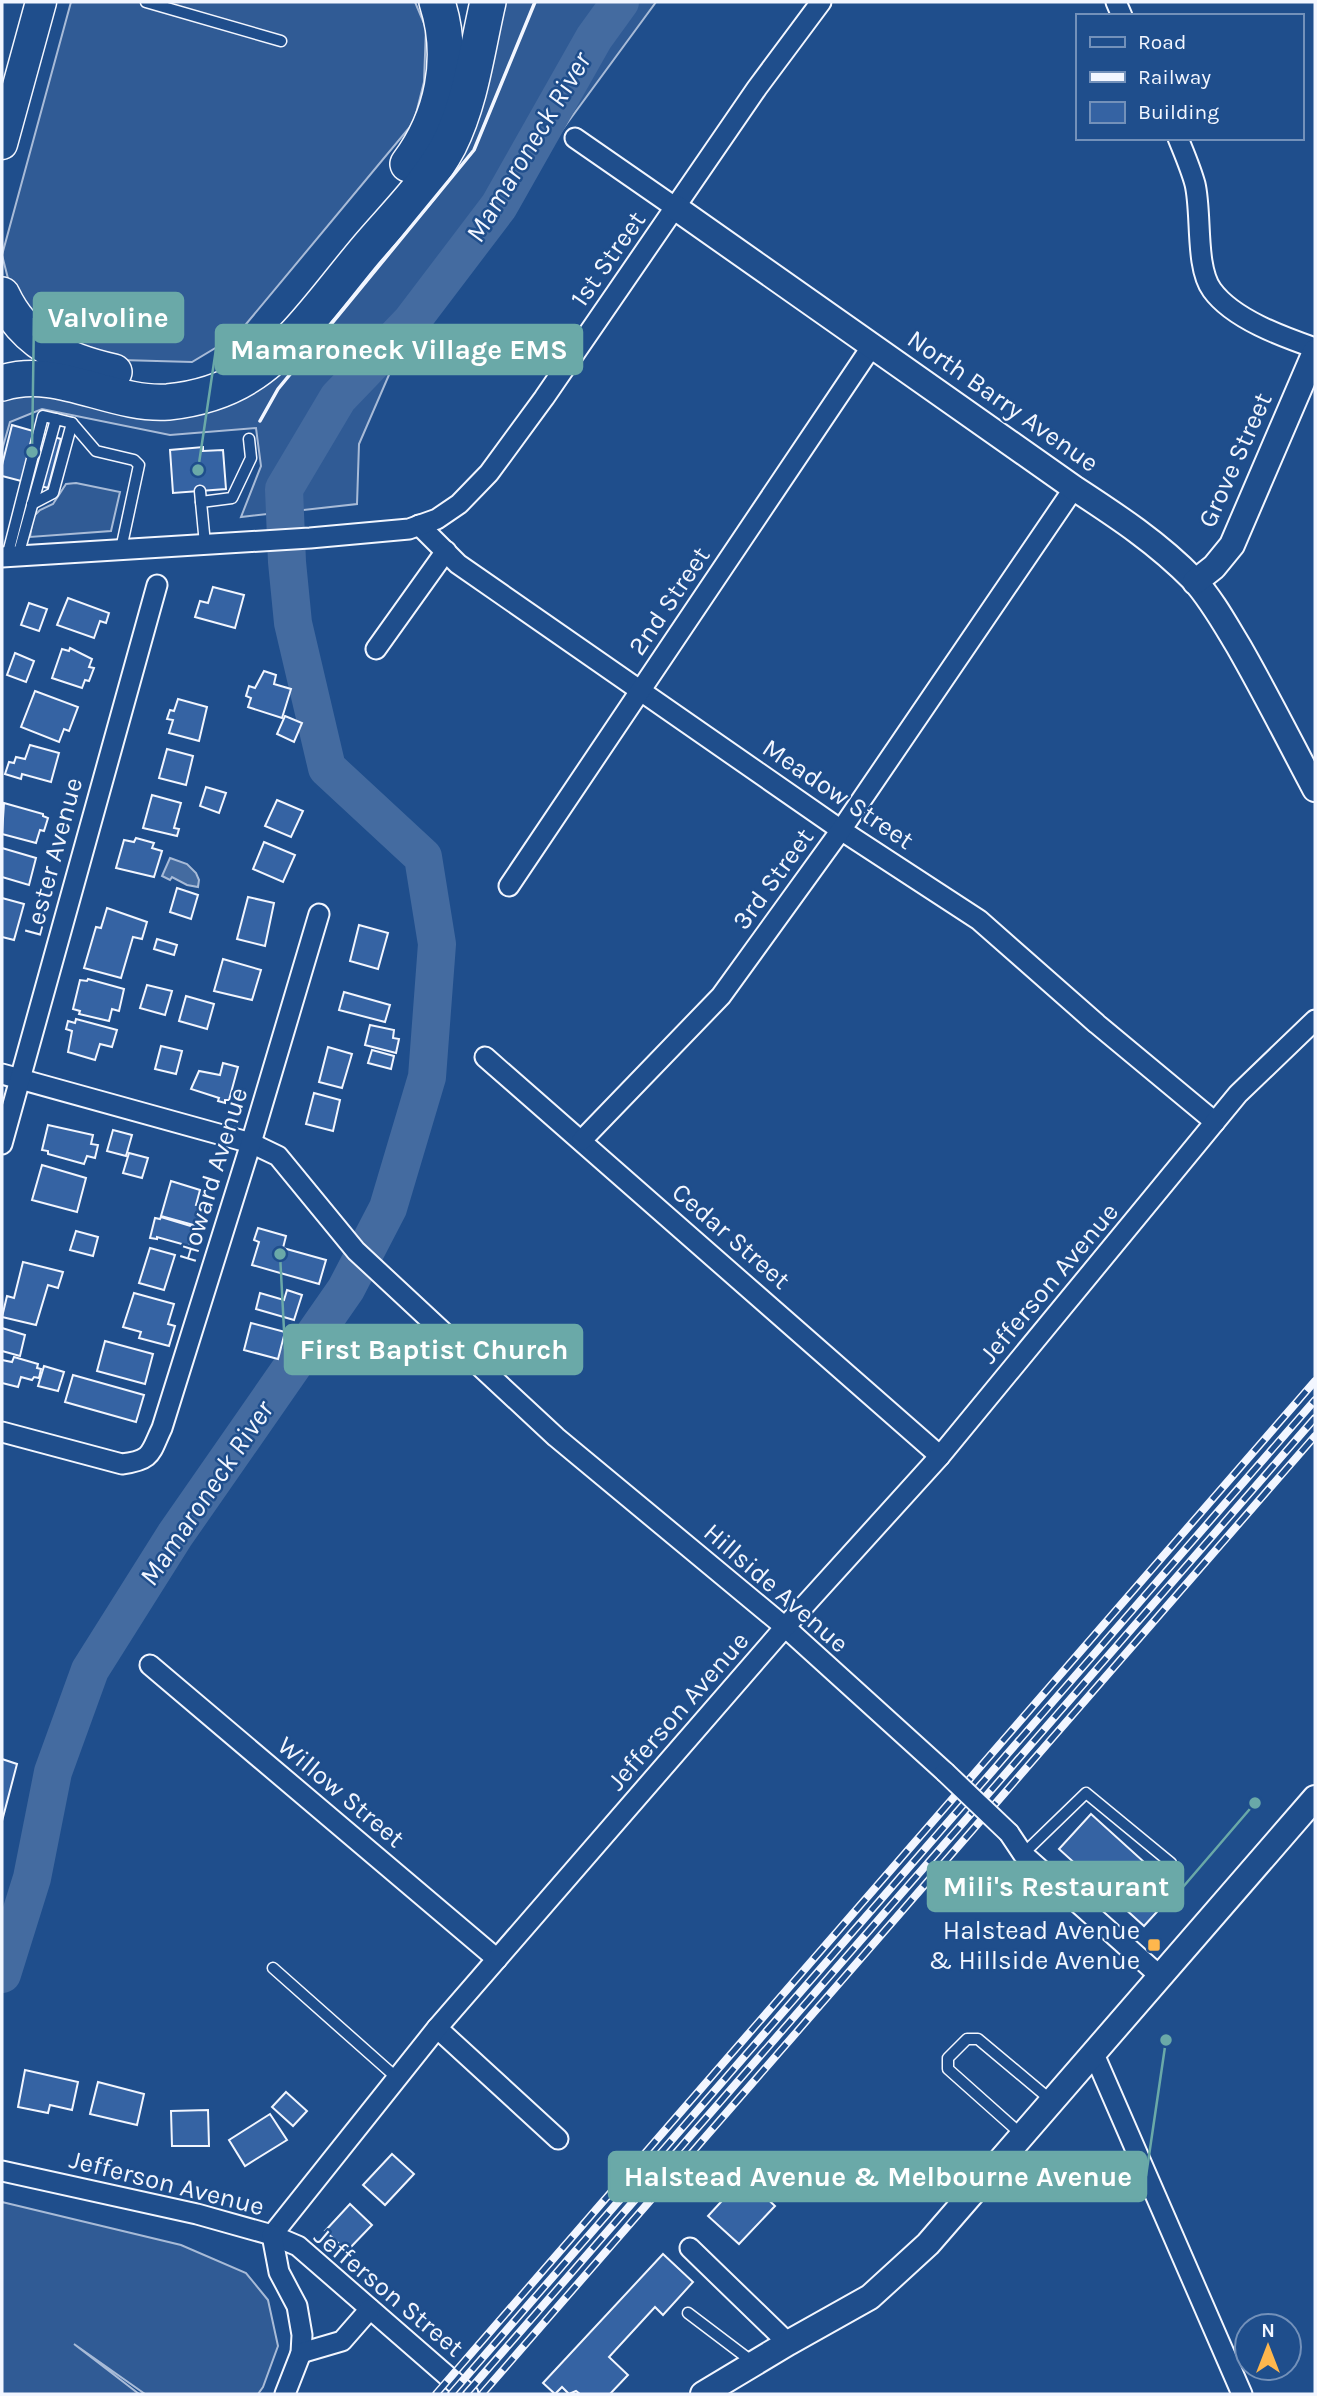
<svg xmlns="http://www.w3.org/2000/svg" width="1317" height="2396" viewBox="0 0 1317 2396" font-family="Karla,sans-serif">
<rect width="100%" height="100%" fill="#1f4e8c"/>
<g fill="#305b95" stroke="#a8bbd7" stroke-width="2">
<polygon points="71,2 415,2 426,28 424,82 414,122 237,335 192,362 121,360 54,340 14,302 2,255"/>
<polygon points="502,2 656,2 398,354 359,444 357,504 241,517 261,466 256,428 170,435 42,409 10,422 2,450 2,397 35,392 182,414 417,215"/>
<polygon points="76,483 120,492 111,531 30,537 33,517 40,510 53,504 66,484"/>
<polygon points="2,2202 181,2245 246,2273 268,2300 278,2346 263,2387 258,2394 145,2394 74,2344 139,2394 2,2394"/>
</g>
<polygon fill="#446ba0" stroke="#a8bbd7" stroke-width="2" points="170,858 187,864 196,873 199,880 198,887 187,885 172,877 170,880 162,876"/>
<g fill="none" stroke-linecap="round" stroke-linejoin="round">
<polyline stroke="#446ba0" stroke-width="38" points="2,1974 32,1878 53,1772 90,1670 175,1535 346,1289 388,1208 427,1077 437,944 423,857 327,768 293,623 287,562 284,489 338,398 411,322 499,206 594,38 620,2"/>
</g>
<g fill="#3563a3" stroke="#f2f6ff" stroke-width="2">
<polygon points="12,425 61,439 48,488 2,476 2,465"/>
<polygon points="203,447 203,451 223,450 226,489 173,493 170,450"/>
<polygon points="213,587 244,595 235,628 195,617 200,601 208,603"/>
<polygon points="68,598 109,613 106,623 100,621 94,638 57,625"/>
<polygon points="29,603 47,609 39,631 21,625"/>
<polygon points="70,648 92,659 89,667 94,668 89,681 85,680 82,688 52,678 62,649 69,651"/>
<polygon points="15,653 34,661 26,682 7,675"/>
<polygon points="264,671 276,675 274,684 291,689 282,718 248,707 251,698 246,696 249,686 255,688"/>
<polygon points="35,691 78,707 69,731 64,729 59,742 21,727"/>
<polygon points="178,699 207,707 199,741 169,733 173,720 167,719 170,710 174,711"/>
<polygon points="285,716 302,723 294,742 277,734"/>
<polygon points="30,745 59,753 51,782 22,774 21,779 5,774 9,762 14,763 16,757 25,759"/>
<polygon points="167,749 193,756 186,785 159,778"/>
<polygon points="206,787 226,793 219,813 200,806"/>
<polygon points="152,795 181,803 174,828 179,829 177,836 143,828"/>
<polygon points="277,800 303,811 291,837 265,826"/>
<polygon points="4,803 43,814 43,816 48,818 44,831 40,830 36,843 2,834"/>
<polygon points="136,838 154,843 152,848 162,851 154,877 116,868 124,840 134,842"/>
<polygon points="264,842 295,855 283,882 253,869"/>
<polygon points="2,848 36,858 29,885 2,877"/>
<polygon points="177,888 198,895 191,919 170,912"/>
<polygon points="248,897 274,903 265,946 237,939"/>
<polygon points="2,898 24,904 14,940 2,937"/>
<polygon points="107,908 147,922 142,939 133,937 121,978 84,968 96,927 101,928"/>
<polygon points="359,925 388,933 378,969 350,961"/>
<polygon points="157,939 177,945 174,955 154,949"/>
<polygon points="223,959 261,970 252,1000 214,991"/>
<polygon points="88,979 124,989 119,1011 112,1009 109,1021 79,1014 80,1011 73,1009 80,980 87,981"/>
<polygon points="147,985 172,991 165,1015 140,1008"/>
<polygon points="344,992 390,1005 385,1022 339,1010"/>
<polygon points="186,996 214,1004 207,1029 179,1021"/>
<polygon points="76,1019 117,1030 112,1047 100,1044 95,1060 68,1052 72,1031 66,1029 68,1021 75,1023"/>
<polygon points="370,1025 394,1030 393,1038 399,1039 396,1053 365,1045"/>
<polygon points="161,1046 182,1051 176,1074 155,1069"/>
<polygon points="328,1047 352,1054 342,1088 319,1082"/>
<polygon points="372,1050 394,1056 391,1069 368,1063"/>
<polygon points="223,1063 238,1067 229,1100 225,1100 225,1103 218,1101 219,1098 191,1089 199,1071 220,1075"/>
<polygon points="314,1093 340,1100 333,1131 306,1124"/>
<polygon points="48,1125 93,1135 91,1144 98,1145 95,1158 87,1156 84,1164 48,1154 48,1151 42,1150"/>
<polygon points="113,1130 132,1135 126,1156 107,1151"/>
<polygon points="129,1153 148,1158 142,1178 123,1173"/>
<polygon points="42,1165 86,1178 77,1212 32,1200"/>
<polygon points="171,1181 200,1190 196,1205 202,1206 197,1226 161,1216"/>
<polygon points="161,1217 194,1227 189,1246 157,1237 157,1239 150,1238 155,1218 160,1219"/>
<polygon points="258,1228 286,1236 283,1248 326,1260 319,1284 252,1265 259,1242 254,1240"/>
<polygon points="76,1231 98,1237 93,1256 70,1250"/>
<polygon points="150,1248 175,1255 164,1290 139,1283"/>
<polygon points="23,1262 63,1272 58,1288 48,1285 36,1325 2,1317 7,1296 14,1298"/>
<polygon points="287,1290 302,1295 294,1320 256,1309 260,1293 284,1300"/>
<polygon points="134,1293 174,1304 168,1324 175,1326 169,1346 139,1338 141,1332 123,1327"/>
<polygon points="251,1323 285,1332 278,1359 244,1350"/>
<polygon points="2,1328 25,1335 20,1356 2,1351"/>
<polygon points="105,1341 153,1354 145,1384 97,1371"/>
<polygon points="14,1357 38,1364 37,1368 41,1369 39,1378 34,1377 32,1380 21,1377 18,1387 2,1383 2,1360 12,1362"/>
<polygon points="44,1366 64,1372 58,1391 38,1386"/>
<polygon points="73,1375 144,1395 136,1422 65,1402"/>
<polygon points="2,1759 17,1764 2,1821"/>
<polygon points="1091,1814 1176,1891 1144,1926 1059,1849"/>
<polygon points="25,2070 78,2082 72,2110 50,2105 48,2113 18,2107"/>
<polygon points="98,2082 144,2094 137,2125 90,2114"/>
<polygon points="286,2092 307,2111 293,2126 272,2107"/>
<polygon points="208,2110 209,2146 172,2146 171,2111"/>
<polygon points="270,2114 287,2140 245,2166 229,2140"/>
<polygon points="392,2154 414,2174 385,2205 363,2185"/>
<polygon points="744,2177 775,2206 739,2244 708,2216"/>
<polygon points="350,2204 372,2225 347,2251 325,2231"/>
<polygon points="663,2254 693,2282 663,2315 655,2307 609,2357 628,2375 610,2394 580,2394 576,2391 569,2394 562,2387 555,2394 543,2383"/>
</g>
<g fill="none" stroke-linecap="round" stroke-linejoin="round">
<defs>
<g id="service">
<polyline points="146,2 281,41"/>
<polyline points="200,491 201,502"/>
<polyline points="32,504 53,493 72,423"/>
<polyline points="205,544 201,502 232,498 251,458 249,439"/>
<polyline points="18,556 56,419 72,423 96,451 134,460 139,465 121,549"/>
<polyline points="7,557 43,416 56,419"/>
<polyline points="1023,1854 1086,1793 1171,1863"/>
<polyline points="273,1968 397,2078"/>
<polyline points="1021,2134 948,2069 948,2058 967,2039 978,2039 1052,2101"/>
<polyline points="688,2313 754,2363"/>
</g>
<g id="minor">
<polyline points="1116,2 1122,16"/>
<polyline points="575,138 676,208"/>
<path d="M1178,138C1184,153 1191,169 1195,184C1202,213 1195,267 1212,290C1233,319 1283,337 1315,348"/>
<polyline points="419,525 458,564 841,830 979,920 1097,1024 1215,1122"/>
<polyline points="2,557 310,538 409,529 437,519 459,504 489,473 544,398 757,88 821,2"/>
<polyline points="376,649 446,551"/>
<polyline points="509,886 872,346"/>
<polyline points="485,1057 940,1456"/>
<polyline points="2,1074 251,1143 278,1156 356,1251 556,1437 785,1627 945,1772"/>
<polyline points="582,1140 721,996 841,830 1074,488"/>
<polyline points="2,1144 157,585"/>
<path d="M2,1432L122,1464C153,1460 150,1453 162,1428L251,1143L319,914"/>
<polyline points="150,1665 497,1959"/>
<polyline points="1009,1833 1023,1854 1161,1977"/>
<polyline points="437,2028 558,2139"/>
<polyline points="1094,2054 1242,2394"/>
<polyline points="2,2171 197,2214 272,2235 298,2246 468,2394"/>
<polyline points="272,2235 437,2028 785,1627 940,1456 1238,1094 1315,1020"/>
<polyline points="272,2235 279,2272 297,2306 302,2335 301,2353 285,2394"/>
<polyline points="690,2248 788,2343"/>
<polyline points="301,2353 342,2341 370,2309"/>
</g>
<g id="tertiary">
<path d="M676,208L1074,488C1117,516 1158,543 1194,580C1212,600 1225,624 1239,647C1266,694 1290,742 1315,789"/>
<polyline points="1195,582 1214,567 1232,545 1315,352"/>
<polyline points="703,2394 788,2343 870,2297 928,2244 1315,1798"/>
</g>
<polyline id="primary" points="2,144 41,2"/>
<g id="motorway">
<path d="M408,164C443,117 455,58 437,2"/>
<path d="M2,295C24,342 64,361 114,372"/>
<path d="M2,383C57,365 112,406 168,402C196,399 224,391 248,376C292,349 333,289 367,249C395,216 429,183 449,145C471,101 477,49 488,2"/>
</g>
</defs>
<use href="#service" stroke="#f2f6ff" stroke-width="13"/>
<use href="#minor" stroke="#f2f6ff" stroke-width="23"/>
<use href="#tertiary" stroke="#f2f6ff" stroke-width="28"/>
<use href="#primary" stroke="#f2f6ff" stroke-width="33"/>
<use href="#motorway" stroke="#f2f6ff" stroke-width="38"/>
<use href="#service" stroke="#1f4e8c" stroke-width="10"/>
<use href="#minor" stroke="#1f4e8c" stroke-width="19"/>
<use href="#tertiary" stroke="#1f4e8c" stroke-width="24"/>
<use href="#primary" stroke="#1f4e8c" stroke-width="30"/>
<use href="#motorway" stroke="#1f4e8c" stroke-width="35"/>
<defs>
<g id="rail">
<polyline points="436,2394 1315,1381"/>
<polyline points="451,2394 1315,1400"/>
<polyline points="466,2394 1315,1418"/>
<polyline points="482,2394 1315,1436"/>
</g>
</defs>
<use href="#rail" stroke="#f2f6ff" stroke-width="8"/>
<use href="#rail" stroke="#1f4e8c" stroke-width="5" stroke-dasharray="16" stroke-linecap="butt"/>
<defs>
<polyline id="minor-bridge" points="945,1772 1009,1833"/>
</defs>
<use href="#minor-bridge" stroke="#f2f6ff" stroke-width="23" stroke-linecap="butt"/>
<use href="#minor-bridge" stroke="#1f4e8c" stroke-width="19"/>
<polyline stroke="#f2f6ff" stroke-width="3.5" points="260,421 278,389 474,150 535,2"/>
</g>
<rect fill="#ffb74d" stroke="#1f4e8c" stroke-width="2.5" x="1147" y="1938" width="14" height="14" rx="3.5"/>
<g text-anchor="middle" dominant-baseline="central" stroke-width="5" stroke-linejoin="round" paint-order="stroke">
<g font-size="26" fill="#f2f6ff" stroke="#1f4e8c">
<text transform="translate(608 259) rotate(-55)">1st Street</text>
<text transform="translate(1003 401) rotate(35)">North Barry Avenue</text>
<text transform="translate(1235 460) rotate(-66)">Grove Street</text>
<text transform="translate(669 601) rotate(-56)">2nd Street</text>
<text transform="translate(838 794) rotate(34)">Meadow Street</text>
<text transform="translate(53 857) rotate(-75)">Lester Avenue</text>
<text transform="translate(773 879) rotate(-54)">3rd Street</text>
<text transform="translate(213 1175) rotate(-73)">Howard Avenue</text>
<text transform="translate(731 1236) rotate(41)">Cedar Street</text>
<text transform="translate(1049 1283) rotate(-50)">Jefferson Avenue</text>
<text transform="translate(776 1588) rotate(41)">Hillside Avenue</text>
<text transform="translate(678 1711) rotate(-49)">Jefferson Avenue</text>
<text transform="translate(341 1792) rotate(40)">Willow Street</text>
<text transform="translate(167 2183) rotate(14)">Jefferson Avenue</text>
<text transform="translate(389 2292) rotate(40)">Jefferson Street</text>
</g>
<g font-size="26" fill="#f2f6ff" stroke="#1f4e8c" text-anchor="end">
<text x="1140" y="1930">Halstead Avenue<tspan x="1140" dy="30">&amp; Hillside Avenue</tspan></text>
</g>
<g font-size="28" font-style="italic" fill="#f2f6ff" stroke="#1f4e8c">
<text transform="translate(528 147) rotate(-59)">Mamaroneck River</text>
<text transform="translate(206 1493) rotate(-56)">Mamaroneck River</text>
</g>
</g>
<path fill="none" stroke="#6aa9a8" stroke-width="2.5" d="M32 452L34 318M198 470L216 349M280 1254L285 1349M1255 1803L1183 1887M1166 2040L1146 2176"/>
<g fill="#6aa9a8" stroke="#1f4e8c" stroke-width="2.5">
<circle cx="32" cy="452" r="7"/>
<circle cx="198" cy="470" r="7"/>
<circle cx="280" cy="1254" r="7"/>
<circle cx="1255" cy="1803" r="7"/>
<circle cx="1166" cy="2040" r="7"/>
</g>
<g fill="#6aa9a8" stroke="#6aa9a8" stroke-width="2.5">
<rect x="34" y="293" width="149" height="49" rx="7"/>
<rect x="216" y="325" width="366" height="49" rx="7"/>
<rect x="285" y="1325" width="297" height="49" rx="7"/>
<rect x="928" y="1862" width="255" height="49" rx="7"/>
<rect x="609" y="2152" width="537" height="49" rx="7"/>
</g>
<g font-size="28" text-anchor="middle" font-weight="bold" fill="#fff">
<text x="108" y="327">Valvoline</text>
<text x="399" y="359">Mamaroneck Village EMS</text>
<text x="434" y="1359">First Baptist Church</text>
<text x="1056" y="1896">Mili's Restaurant</text>
<text x="878" y="2186">Halstead Avenue &amp; Melbourne Avenue</text>
</g>
<rect width="1317" height="2396" fill="none" stroke="#f2f6ff" stroke-width="7"/>
<rect x="1076" y="14" width="228" height="126" fill="#1f4e8c" stroke="#7391ba" stroke-width="2"/>
<rect x="1090" y="37" width="35" height="10" fill="#1f4e8c" stroke="#7391ba" stroke-width="2"/>
<text x="1138" y="49" font-size="21" fill="#f2f6ff">Road</text>
<rect x="1090" y="72" width="35" height="10" fill="#f2f6ff" stroke="#7391ba" stroke-width="2"/>
<text x="1138" y="84" font-size="21" fill="#f2f6ff">Railway</text>
<rect x="1090" y="102" width="35" height="21" fill="#3563a3" stroke="#7391ba" stroke-width="2"/>
<text x="1138" y="119" font-size="21" fill="#f2f6ff">Building</text>
<g transform="translate(1268 2347)"><circle r="33" fill="#1f4e8c" stroke="#7391ba" stroke-width="2"/>
<path d="M0-5L12 26L0 18L-12 26Z" fill="#ffb74d"/>
<text y="-10" font-size="19" font-weight="bold" text-anchor="middle" fill="#f2f6ff">N</text>
</g>
</svg>
